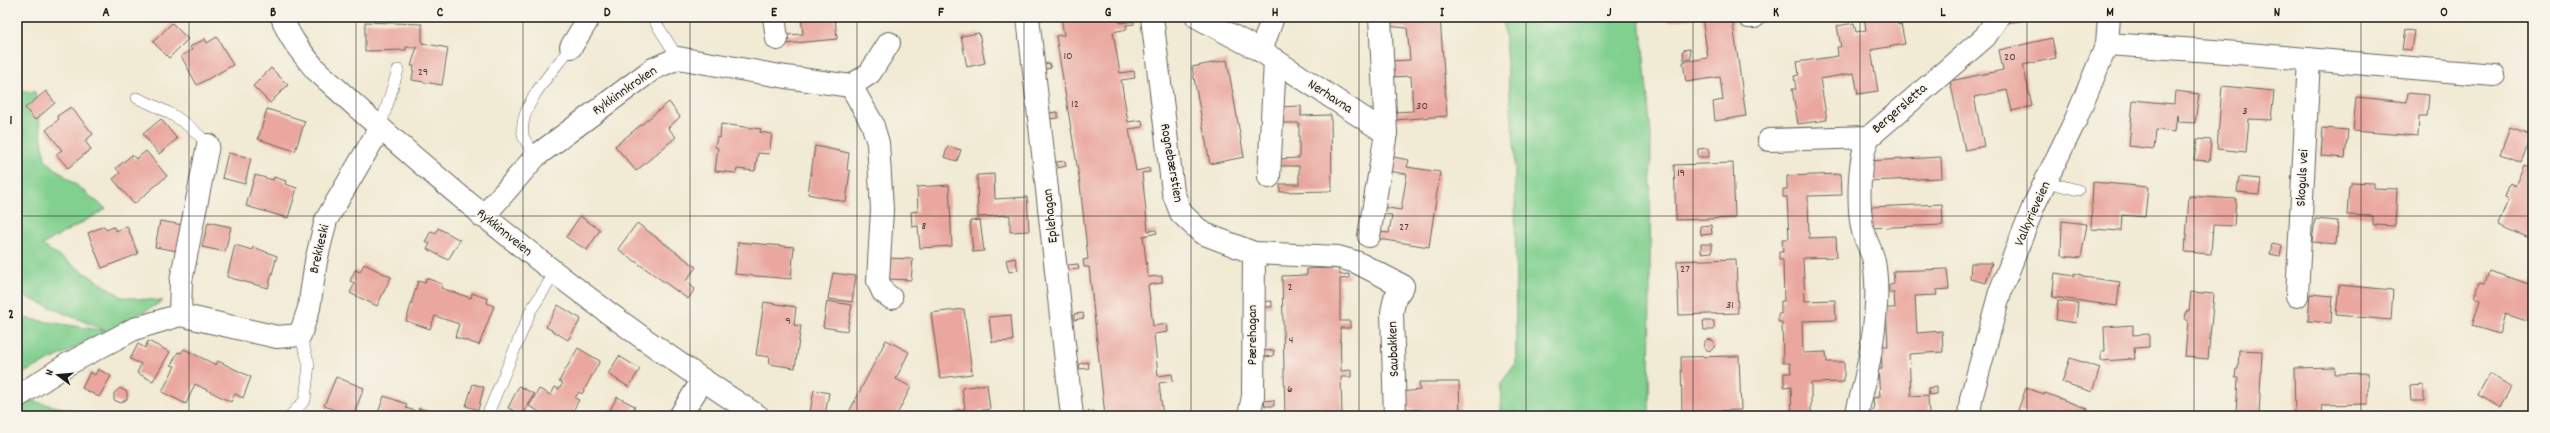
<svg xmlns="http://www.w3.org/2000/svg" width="2550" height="433" viewBox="0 0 2550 433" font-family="Dekko,sans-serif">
<rect width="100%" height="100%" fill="#f7f3e8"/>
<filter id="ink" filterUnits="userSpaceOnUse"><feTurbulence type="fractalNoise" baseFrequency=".025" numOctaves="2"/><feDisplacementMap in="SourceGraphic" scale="8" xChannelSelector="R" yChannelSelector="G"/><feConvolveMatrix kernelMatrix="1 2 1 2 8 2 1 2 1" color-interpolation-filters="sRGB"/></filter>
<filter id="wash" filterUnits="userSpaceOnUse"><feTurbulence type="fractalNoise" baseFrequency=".012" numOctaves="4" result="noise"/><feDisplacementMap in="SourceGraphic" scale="16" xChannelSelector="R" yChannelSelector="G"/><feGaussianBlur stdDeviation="0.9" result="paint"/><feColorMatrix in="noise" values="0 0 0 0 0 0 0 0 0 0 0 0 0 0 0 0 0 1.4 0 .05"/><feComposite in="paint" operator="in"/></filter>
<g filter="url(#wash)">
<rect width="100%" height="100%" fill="#f1ead4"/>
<g fill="#81d08f" stroke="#4e7656">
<polygon points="1503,17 1640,17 1651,134 1649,416 1500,416 1501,383 1516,363 1515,155"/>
<polygon points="17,90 35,92 45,160 106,209 42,245 122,297 163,301 108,332 23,373 23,399 76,411 74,416 17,416 17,317 106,331 17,293 17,218 20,217 17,216"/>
</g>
<g id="blocks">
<g fill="#eaa79f">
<polygon points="801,17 835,17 837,39 784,44 784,35 803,34"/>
<polygon points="1040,17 1051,17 1051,18 1041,20"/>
<polygon points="1061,17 1119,17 1120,23 1134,21 1134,24 1126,25 1127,29 1113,32 1120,73 1134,71 1135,78 1121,80 1128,122 1142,120 1143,127 1129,129 1136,171 1149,168 1150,172 1142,173 1148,231 1156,230 1157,233 1143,236 1148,277 1162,276 1162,283 1148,285 1153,326 1167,324 1168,332 1154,334 1158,376 1172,374 1173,381 1159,383 1163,416 1105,416 1089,267 1084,267 1083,260 1088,259 1080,184 1056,36 1064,35"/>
<polygon points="1388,17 1440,17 1447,116 1395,120 1394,112 1413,111 1411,76 1391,77 1390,61 1410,60 1407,28 1388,26"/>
<polygon points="1668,17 1695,17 1695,18 1668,22"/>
<polygon points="1702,17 1732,17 1746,116 1715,121 1713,102 1723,100 1720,77 1686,82 1683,62 1708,58"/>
<polygon points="1864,17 1897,17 1898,25 1901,24 1905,44 1871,50 1878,91 1858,94 1854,73 1820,79 1827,120 1798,124 1792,89 1796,89 1794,76 1799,75 1797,62 1838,56 1837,47 1841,47 1837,26 1854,23 1856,32 1866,30"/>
<polygon points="2005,17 2041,17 2041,18 2006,23"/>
<polygon points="2214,17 2247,17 2247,21"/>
<polygon points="365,22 422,24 422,43 448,48 442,85 412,80 414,66 411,66 417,47 406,47 406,50 365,51"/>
<polygon points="172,23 188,39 169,58 153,42"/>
<polygon points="2405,30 2414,31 2411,50 2402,49"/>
<polygon points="979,33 985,63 967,67 961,36"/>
<polygon points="217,37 233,65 197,85 181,56 192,50 190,47 205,39 207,43"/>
<polygon points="2052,38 2056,58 2023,65 2032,106 2012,111 2007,90 1974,97 1984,146 1965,150 1950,81 2003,70 1999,50"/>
<polygon points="1690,49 1691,59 1684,60 1683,50"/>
<polygon points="1227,60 1244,157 1210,164 1192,67"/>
<polygon points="1049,63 1051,68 1041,70 1040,65"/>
<polygon points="271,68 288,85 270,103 253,86"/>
<polygon points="2222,86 2274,91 2271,120 2249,119 2246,152 2217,149"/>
<polygon points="46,91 55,103 35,120 25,108"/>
<polygon points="2175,91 2199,94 2195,123 2178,122 2177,115 2175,132 2156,130 2154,149 2129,146 2133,100 2174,104"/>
<polygon points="2408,93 2429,95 2427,116 2419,116 2418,136 2353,131 2356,97 2407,102"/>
<polygon points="669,102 680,117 668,128 676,137 636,171 615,146"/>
<polygon points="1301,106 1301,116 1331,115 1332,191 1280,192 1280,184 1299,184 1299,166 1280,166 1280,159 1299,158 1299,123 1279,123 1278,107"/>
<polygon points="71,107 93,134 85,141 91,149 68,168 56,154 62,150 46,130 59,119 57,116"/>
<polygon points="267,109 305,121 295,151 258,139"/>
<polygon points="1058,112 1058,118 1049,119 1048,113"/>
<polygon points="161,119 177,139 159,154 143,134"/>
<polygon points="721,124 761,129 760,132 772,134 769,154 758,153 755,171 737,169 736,173 715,171 718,148 715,147 717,137 720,138"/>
<polygon points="2323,128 2348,130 2345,158 2321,156"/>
<polygon points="2510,128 2532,136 2521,162 2500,154"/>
<polygon points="2197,139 2211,140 2209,161 2194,160"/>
<polygon points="815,146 849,153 847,170 850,171 846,202 808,194"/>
<polygon points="948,146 961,150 957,161 944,157"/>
<polygon points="1709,148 1709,157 1698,157 1698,149"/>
<polygon points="146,151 167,176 134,204 113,179 120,173 116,168 132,155 136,159"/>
<polygon points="228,153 251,158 245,184 222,178"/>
<polygon points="1388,156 1409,160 1407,167 1440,172 1429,247 1373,238 1378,232 1389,233 1392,215 1381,214 1382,207 1401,210 1407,174 1387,171"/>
<polygon points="1941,157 1942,178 1868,181 1867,161"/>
<polygon points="1065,161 1066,166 1057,168 1056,162"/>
<polygon points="1733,163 1735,218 1676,220 1674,165"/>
<polygon points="2524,165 2533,169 2533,227 2529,238 2499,225 2509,199 2505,197 2510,183 2515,186"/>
<polygon points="994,174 995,199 1027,197 1029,231 1010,232 1010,215 978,217 977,175"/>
<polygon points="1841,174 1842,195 1808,196 1809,238 1836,237 1837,257 1803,258 1805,301 1835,300 1836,320 1802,321 1803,353 1826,352 1827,362 1844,362 1844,382 1811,383 1811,416 1792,416 1791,386 1784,387 1784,373 1791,373 1790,363 1783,363 1782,322 1778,322 1778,314 1781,314 1781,301 1784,301 1783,260 1779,260 1779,252 1783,252 1782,239 1789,239 1787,197 1783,197 1783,189 1787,189 1787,176"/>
<polygon points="255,175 273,180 274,177 286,181 285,184 297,188 288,218 246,206"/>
<polygon points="2239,177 2261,179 2259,194 2237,192"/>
<polygon points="2093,182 2148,187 2145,217 2122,215 2121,231 2091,229"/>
<polygon points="2351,182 2374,183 2374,188 2397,189 2395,226 2373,225 2373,216 2347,215 2349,186 2351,186"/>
<polygon points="949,185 952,246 920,248 918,226 912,227 911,212 918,211 917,187"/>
<polygon points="2189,196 2236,199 2234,226 2213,225 2211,254 2185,252"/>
<polygon points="1942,204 1943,225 1869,228 1869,207"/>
<polygon points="580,216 600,230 587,250 566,237"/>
<polygon points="2315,219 2338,221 2336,244 2312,242"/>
<polygon points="980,220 984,251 973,252 970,221"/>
<polygon points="160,221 183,225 178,251 155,247"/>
<polygon points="2062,221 2087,224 2081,258 2061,256"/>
<polygon points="208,222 231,227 225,252 202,247"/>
<polygon points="637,223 696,267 686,281 695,289 688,299 618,249"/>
<polygon points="1711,225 1712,234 1701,235 1700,226"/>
<polygon points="104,226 106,230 114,227 116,231 127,226 138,254 102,268 88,233"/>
<polygon points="438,228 460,240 448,260 427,249 430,244 425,242 431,231 436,233"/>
<polygon points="738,242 794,247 791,279 735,274"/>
<polygon points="1701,244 1712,244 1712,252 1701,253"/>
<polygon points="2272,244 2282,246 2280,256 2270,254"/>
<polygon points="235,245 252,250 253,247 277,256 268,288 227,277"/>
<polygon points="887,258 913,259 911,280 886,279"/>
<polygon points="1015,258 1018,270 1009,272 1006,260"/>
<polygon points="1736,259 1738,313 1679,315 1677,261"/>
<polygon points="1971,263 1992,263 1986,283 1970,279"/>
<polygon points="364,264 391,277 377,306 350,293 355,283 350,281 355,270 360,272"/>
<polygon points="1078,264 1079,269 1068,270 1068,265"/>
<polygon points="1338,268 1340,275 1349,274 1349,278 1340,279 1340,321 1350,321 1350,328 1340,328 1341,371 1351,370 1351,377 1341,377 1342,416 1285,416 1282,276 1307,275 1307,269"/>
<polygon points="1947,269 1949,289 1936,290 1937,295 1915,296 1917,333 1942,331 1943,352 1909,354 1911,396 1928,395 1929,415 1871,416 1870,411 1874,410 1873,398 1880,397 1878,369 1882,369 1881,346 1888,346 1886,308 1895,308 1894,293 1889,293 1889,285 1894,284 1893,271"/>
<polygon points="2489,271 2533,285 2533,323 2505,314 2499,334 2472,326 2480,300 2475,298 2480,282 2485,283"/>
<polygon points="833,273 856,276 852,302 828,299"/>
<polygon points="2055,273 2074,276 2074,273 2083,275 2083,277 2120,282 2117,306 2052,297"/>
<polygon points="426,278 442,284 441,288 471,298 472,293 488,299 487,303 494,306 479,345 455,337 459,324 435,316 430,329 406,321 418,281 425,283"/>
<polygon points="2339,285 2393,290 2391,320 2336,315"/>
<polygon points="2191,292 2214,294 2208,359 2185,357 2188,320 2185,320 2186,311 2189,311"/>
<polygon points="2310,294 2333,296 2331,323 2308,321"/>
<polygon points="827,301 852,305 847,331 823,327"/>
<polygon points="1272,301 1272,307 1263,307 1262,302"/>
<polygon points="2058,301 2078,303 2076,323 2056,320"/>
<polygon points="764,302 796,307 794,325 801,326 795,368 769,364 770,357 756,355"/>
<polygon points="558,305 581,319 568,340 546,327"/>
<polygon points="964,309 972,374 940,378 931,313"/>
<polygon points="1083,313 1084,318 1074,320 1074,314"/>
<polygon points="1011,315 1013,341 992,342 989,317"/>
<polygon points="1703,321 1714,321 1714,330 1704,330"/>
<polygon points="2133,325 2133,335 2149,334 2149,347 2134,348 2135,359 2101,361 2101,351 2105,351 2104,327"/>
<circle cx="1709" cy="345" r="5.5"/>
<polygon points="886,340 909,352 896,379 911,387 896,416 847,416"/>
<polygon points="148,341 170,352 153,381 137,373 141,364 130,359 138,344 145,348"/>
<polygon points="578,348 600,361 582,394 579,392 575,398 579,400 570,416 547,416 529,406 539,389 551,395 555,387 559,389 563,383 559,381"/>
<polygon points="184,349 216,365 218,361 251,377 243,398 235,394 231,402 195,384 186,404 162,392 175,366 171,365 178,352 181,353"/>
<polygon points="1274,350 1273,356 1264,357 1263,351"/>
<polygon points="2239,350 2262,351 2259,416 2236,415 2238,378 2235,378 2236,369 2238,369"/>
<polygon points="619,356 640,369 629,387 608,374"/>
<polygon points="1739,356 1741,410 1682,412 1681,357"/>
<polygon points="2070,358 2100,368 2092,392 2062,382"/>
<polygon points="1088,362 1089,368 1080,369 1079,364"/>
<polygon points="2335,367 2335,374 2368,373 2368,404 2322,405 2323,416 2295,416 2294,368"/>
<polygon points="98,369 111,376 99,397 82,388 90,372 95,375"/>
<polygon points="2489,374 2511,386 2500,407 2478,395"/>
<polygon points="336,377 364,388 353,416 324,406"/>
<polygon points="1419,382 1459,382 1460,416 1420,416 1420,410 1401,408 1401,392 1420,390"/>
<polygon points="473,384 484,387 478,410 466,406"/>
<polygon points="987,384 990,409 977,411 978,416 956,416 955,411 965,409 962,388"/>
<polygon points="2424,385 2424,401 2411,401 2410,386"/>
<polygon points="519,386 534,394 523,415 508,408"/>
<polygon points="1936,387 1936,394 1929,395 1928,388"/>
<polygon points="120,388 127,392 127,399 121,403 114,400 114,393"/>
<polygon points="2026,388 2044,394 2045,393 2088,409 2085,416 2037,416 2018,410"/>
<polygon points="814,390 829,393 825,415 810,412"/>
<polygon points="384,396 407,404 406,408 418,412 419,408 431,412 430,416 377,416"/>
<polygon points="617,397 635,406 631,413 637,416 607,416"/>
<polygon points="1274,400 1274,406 1265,406 1264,401"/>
<polygon points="1094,411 1095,416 1085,416 1084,412"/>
</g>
</g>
</g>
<g filter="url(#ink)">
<use href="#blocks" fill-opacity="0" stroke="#67645c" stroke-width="1"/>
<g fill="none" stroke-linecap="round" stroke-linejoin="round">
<defs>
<g id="lane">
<polyline points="652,17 678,58"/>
<path d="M137,98C166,110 188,121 208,145"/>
<polyline points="380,128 398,70"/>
<path d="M536,156C532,150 524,141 523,135C518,105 555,69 571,47"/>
<polyline points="2047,182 2078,190"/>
<polyline points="290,416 305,400 309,364 300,335"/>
<polyline points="487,416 531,310 555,273"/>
</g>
<g id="street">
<polyline points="774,17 777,39"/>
<polyline points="1028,17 1072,416"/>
<polyline points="1152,17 1173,192 1181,213 1202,233 1254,253 1338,257 1356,262 1403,286 1395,298 1392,312 1395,416"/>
<polyline points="1197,17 1261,51 1386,133"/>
<polyline points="1749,17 1754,17"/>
<polyline points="2107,44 2213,51 2494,75"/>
<polyline points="571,47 587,21 587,17"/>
<polyline points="1261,51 1273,17"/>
<polyline points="851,86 870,73 889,43"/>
<polyline points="1769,140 1869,137"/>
<polyline points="1269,177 1275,60"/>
<polyline points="483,217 536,156 653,69 678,58 786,77 851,86 872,123 878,143 882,209 878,281 883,292 891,298"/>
<polyline points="1369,236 1386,133 1380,17"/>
<polyline points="2297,296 2309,59"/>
<polyline points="180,315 181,281 208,145"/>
<polyline points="17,397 68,364 134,329 180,315 277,337 300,335 309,308 316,261 326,220 380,128"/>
<polyline points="680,416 702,381"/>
<polyline points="1249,416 1253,396 1254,253"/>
<path d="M1856,416C1868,373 1882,306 1874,262C1872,250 1864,239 1862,227C1858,203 1858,158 1869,137L1985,37L1998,17"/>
<polyline points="1969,416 1971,399 2000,292 2034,205 2076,119 2107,44 2109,17"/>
</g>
<path id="secondary" d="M282,17C289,38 302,53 316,70C454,197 600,315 758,416"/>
</defs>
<use href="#lane" stroke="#67645c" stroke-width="12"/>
<use href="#street" stroke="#67645c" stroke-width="24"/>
<use href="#secondary" stroke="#67645c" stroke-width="24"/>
<use href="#lane" stroke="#fff" stroke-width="11"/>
<use href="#street" stroke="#fff" stroke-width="22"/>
<use href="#secondary" stroke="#fff" stroke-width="22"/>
</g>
</g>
<path fill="none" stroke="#1c1c1c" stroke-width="1" stroke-opacity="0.55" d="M189,17V416M356,17V416M523,17V416M690,17V416M857,17V416M1024,17V416M1191,17V416M1359,17V416M1526,17V416M1693,17V416M1860,17V416M2027,17V416M2194,17V416M2361,17V416M17,216H2533"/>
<g text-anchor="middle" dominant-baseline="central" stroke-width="3" stroke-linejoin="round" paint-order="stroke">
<g font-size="12" fill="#503f3d">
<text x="1068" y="56">10</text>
<text x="2010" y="57">20</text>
<text x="423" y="72">29</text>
<text x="1075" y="104">12</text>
<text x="1422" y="106">30</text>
<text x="2245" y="111">3</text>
<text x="1681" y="173">19</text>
<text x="924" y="226">8</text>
<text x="1404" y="227">27</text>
<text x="1685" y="269">27</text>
<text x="1290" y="287">2</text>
<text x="1730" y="305">31</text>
<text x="788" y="321">9</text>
<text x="1291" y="340">4</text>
<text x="1290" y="389">6</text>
</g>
<g font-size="14" fill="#1c1c1c" stroke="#f7f3e8">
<text transform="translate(625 91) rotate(-35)">Rykkinnkroken</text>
<text transform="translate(1330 97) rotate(33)">Nerhavna</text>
<text transform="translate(1900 109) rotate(-41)">Bergersletta</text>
<text transform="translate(1171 163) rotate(80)">Rognebærstien</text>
<text transform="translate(2303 178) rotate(-87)">Skoguls vei</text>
<text transform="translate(2033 214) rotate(-66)">Valkyrieveien</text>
<text transform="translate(1051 216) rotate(-96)">Eplehagan</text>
<text transform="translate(504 233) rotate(39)">Rykkinnveien</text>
<text transform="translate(320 249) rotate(-77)">Brekkeski</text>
<text transform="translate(1253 335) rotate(-90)">Pærehagan</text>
<text transform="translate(1394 349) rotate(-92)">Saubakken</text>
</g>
</g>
<rect width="2550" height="433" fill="none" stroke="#f7f3e8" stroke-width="44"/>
<g transform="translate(58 375) rotate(286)" stroke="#f7f3e8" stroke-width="3" paint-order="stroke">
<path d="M0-3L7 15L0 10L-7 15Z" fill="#1c1c1c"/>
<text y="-6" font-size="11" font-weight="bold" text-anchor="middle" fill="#1c1c1c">N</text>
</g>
<rect x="22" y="22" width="2506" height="389" fill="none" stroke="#1c1c1c" stroke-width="1.5"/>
<g font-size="13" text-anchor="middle" font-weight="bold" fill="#1c1c1c">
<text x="106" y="16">A</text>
<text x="273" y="16">B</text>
<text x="440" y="16">C</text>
<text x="607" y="16">D</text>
<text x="774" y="16">E</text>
<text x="941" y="16">F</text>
<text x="1108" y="16">G</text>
<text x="1275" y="16">H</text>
<text x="1442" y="16">I</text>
<text x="1609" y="16">J</text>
<text x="1776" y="16">K</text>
<text x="1943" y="16">L</text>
<text x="2110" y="16">M</text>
<text x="2277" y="16">N</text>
<text x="2444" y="16">O</text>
<text x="11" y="124">1</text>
<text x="11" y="318">2</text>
</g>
</svg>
